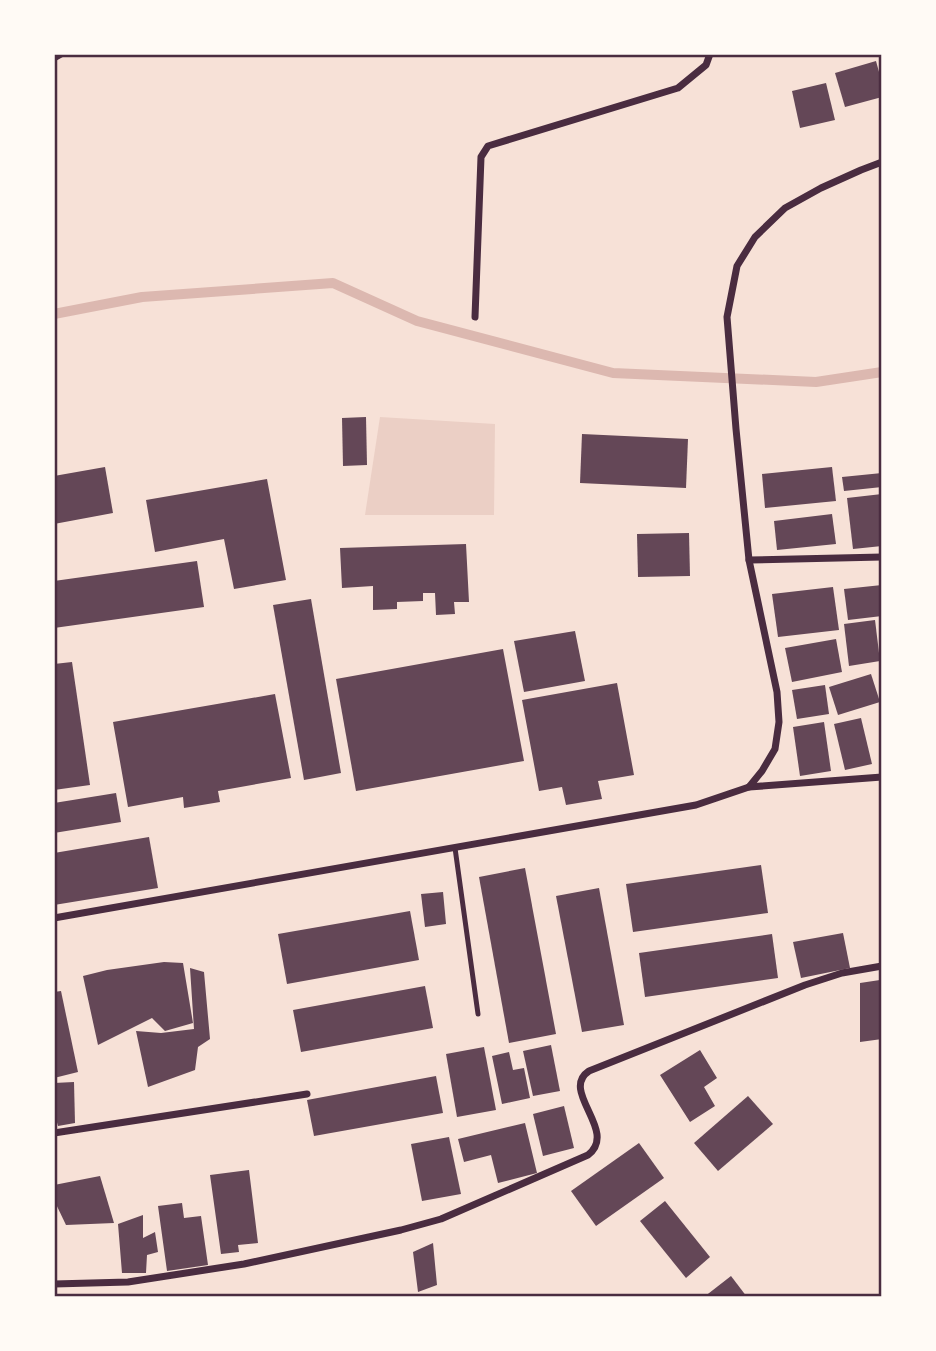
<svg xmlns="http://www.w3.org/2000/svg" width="936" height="1351" viewBox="0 0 936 1351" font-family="'Asap Condensed',sans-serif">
<rect width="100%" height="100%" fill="#f7e1d7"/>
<polygon fill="#ebcfc5" points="380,417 495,424 494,515 365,515"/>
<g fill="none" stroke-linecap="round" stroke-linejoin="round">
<polyline stroke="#dcb8b0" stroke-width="10" points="54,314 142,297 333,283 417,321 613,373 816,382 882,372"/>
</g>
<g fill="#644757">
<polygon points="876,61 882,83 882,97 845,107 835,73"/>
<polygon points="826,83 835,120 800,128 792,91"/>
<polygon points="366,417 367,465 343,466 342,418"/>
<polygon points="582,434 688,439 686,488 580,483"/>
<polygon points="105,467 113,513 54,524 54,476"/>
<polygon points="832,467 836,501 765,508 762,474"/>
<polygon points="882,473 882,487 844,491 842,477"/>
<polygon points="267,479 286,580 234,589 224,539 155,552 146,500"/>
<polygon points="882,494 882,546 853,549 847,498"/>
<polygon points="832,514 836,544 777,550 774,521"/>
<polygon points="689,533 690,576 638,577 637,534"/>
<polygon points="466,544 469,602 454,602 455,614 436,615 435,593 423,593 423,601 397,602 397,609 373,610 373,586 342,588 340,548"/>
<polygon points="197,561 204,607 54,628 54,581"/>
<polygon points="882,585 882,616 848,620 844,589"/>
<polygon points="833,587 839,630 778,637 772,594"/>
<polygon points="311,599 341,773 304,780 273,605"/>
<polygon points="875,620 880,661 849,666 844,624"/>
<polygon points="575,631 585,681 524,692 514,641"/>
<polygon points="836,639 842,672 792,682 785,648"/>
<polygon points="503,649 524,761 356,791 336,679"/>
<polygon points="72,662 90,785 54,790 54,664"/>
<polygon points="871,674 880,702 838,715 829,687"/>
<polygon points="617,683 634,775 598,781 602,799 566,805 562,787 539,791 522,700"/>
<polygon points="825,685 829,714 797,719 792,690"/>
<polygon points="275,694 291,778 218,791 220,802 184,808 183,797 128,807 113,722"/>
<polygon points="861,718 872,764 845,770 834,724"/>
<polygon points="824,722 831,771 800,776 793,727"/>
<polygon points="116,793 121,822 54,833 54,803"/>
<polygon points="149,837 158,888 54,905 54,853"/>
<polygon points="761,865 768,913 633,932 626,884"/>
<polygon points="525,868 556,1034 509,1043 479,877"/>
<polygon points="599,888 624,1025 582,1032 556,896"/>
<polygon points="443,892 446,924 425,927 421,894"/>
<polygon points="410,911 419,960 287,984 278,934"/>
<polygon points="843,933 850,968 801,978 793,942"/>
<polygon points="772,934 778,978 645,997 639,953"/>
<polygon points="164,962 183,963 193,1023 165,1031 152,1018 98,1045 83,976 107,970"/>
<polygon points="190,968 204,972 210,1039 198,1047 195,1070 148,1087 136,1031 161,1033 194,1029"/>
<polygon points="880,980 882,990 882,1039 860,1042 860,983"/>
<polygon points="425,986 433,1028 301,1052 293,1010"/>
<polygon points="61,991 78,1072 54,1078 54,992"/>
<polygon points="551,1045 560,1091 533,1096 523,1051"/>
<polygon points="484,1047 496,1110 457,1117 446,1054"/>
<polygon points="700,1050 717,1078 704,1087 715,1106 690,1122 660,1075"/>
<polygon points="509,1052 513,1070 524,1068 530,1098 502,1104 492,1056"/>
<polygon points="436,1076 443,1113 314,1136 307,1100"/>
<polygon points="74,1082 75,1123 58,1126 54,1111 54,1083"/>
<polygon points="748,1096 773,1124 718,1171 694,1143"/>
<polygon points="564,1106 574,1148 543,1156 533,1114"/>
<polygon points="525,1123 537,1173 498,1183 491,1155 464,1162 458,1139"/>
<polygon points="449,1137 461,1194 422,1201 411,1144"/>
<polygon points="639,1143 664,1178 596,1226 571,1191"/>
<polygon points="249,1170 258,1243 238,1245 239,1252 221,1254 210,1175"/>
<polygon points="100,1176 114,1223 66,1225 54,1200 54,1185"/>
<polygon points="665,1201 710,1257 686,1278 640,1221"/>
<polygon points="182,1203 184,1218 201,1216 208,1265 167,1271 158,1206"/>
<polygon points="143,1215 143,1238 155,1232 158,1252 147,1255 146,1273 122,1273 118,1224"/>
<polygon points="433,1243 437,1285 418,1292 413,1252"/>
<polygon points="731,1276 747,1297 704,1297"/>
</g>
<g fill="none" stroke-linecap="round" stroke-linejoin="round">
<polyline stroke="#4a2c40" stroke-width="5" points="455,848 478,1014"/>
<g stroke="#4a2c40" stroke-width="7">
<polyline points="54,58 61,54"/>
<polyline points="475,317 481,157 488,146 678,88 706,65 710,54"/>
<polyline points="749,560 882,557"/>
<polyline points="749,787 882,777"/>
<polyline points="54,918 696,805 749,787 762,771 775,749 779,722 777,692 749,560 736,429 727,317 737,266 755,237 785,208 821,188 861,170 882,162"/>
<polyline points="54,1133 307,1094"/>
<path d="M54,1284L128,1282L244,1264L401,1230L441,1219L588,1155C619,1131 559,1091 589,1071L805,985L842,973L882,966"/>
</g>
</g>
<rect width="936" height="1351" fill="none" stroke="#fffaf5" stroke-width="112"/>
<rect x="56" y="56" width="824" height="1239" fill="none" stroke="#4a2c40" stroke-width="2.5"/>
</svg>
